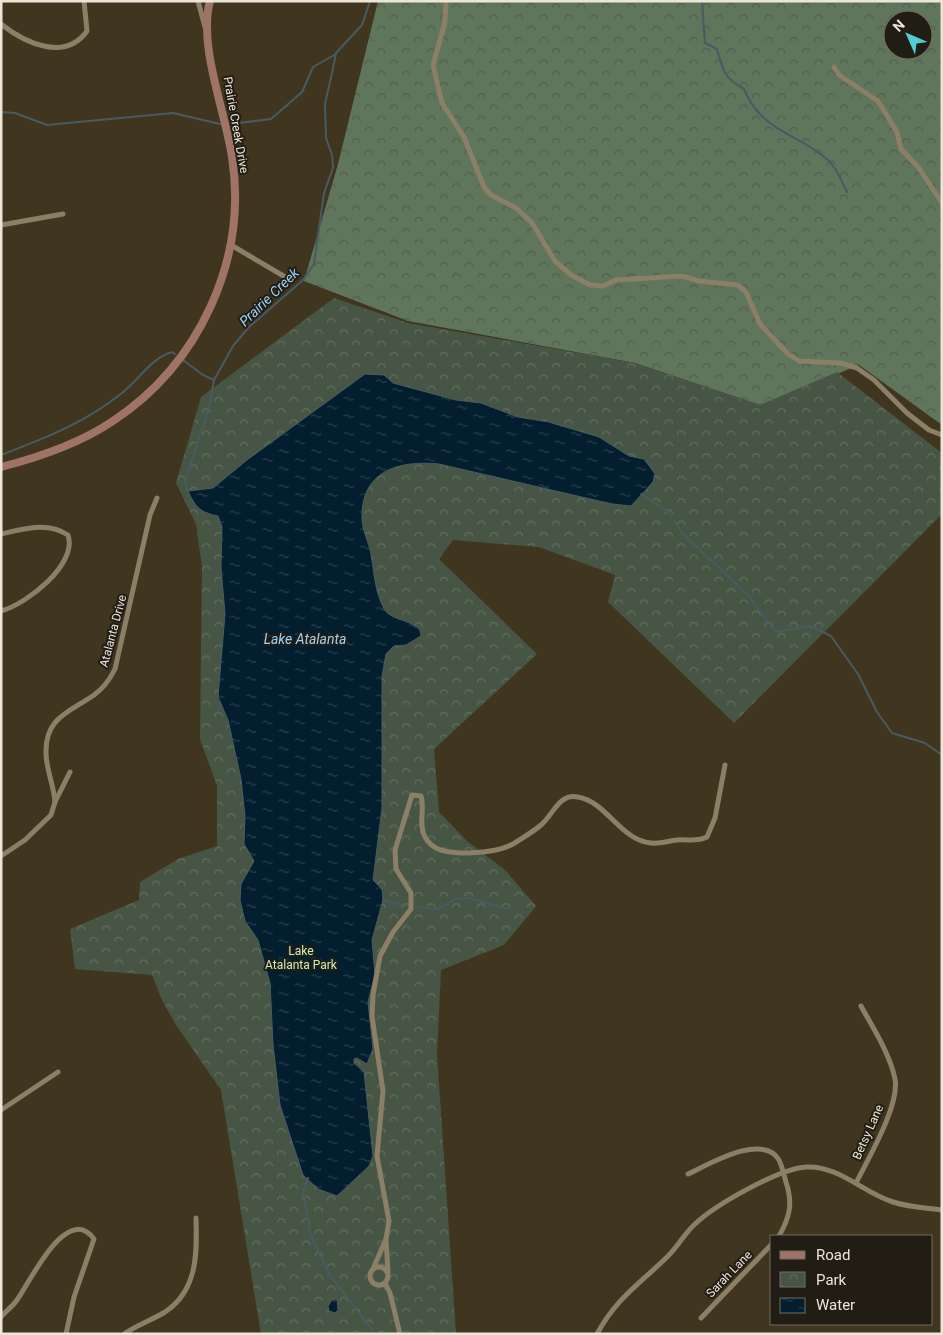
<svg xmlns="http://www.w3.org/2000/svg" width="943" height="1335" viewBox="0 0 943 1335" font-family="Roboto,sans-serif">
<defs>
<pattern id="forest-crowns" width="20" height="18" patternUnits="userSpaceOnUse" patternTransform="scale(1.25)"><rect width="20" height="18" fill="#5f755c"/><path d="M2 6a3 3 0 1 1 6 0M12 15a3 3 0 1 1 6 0" fill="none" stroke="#535d4e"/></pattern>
<pattern id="park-crowns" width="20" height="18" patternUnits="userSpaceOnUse" patternTransform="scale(1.25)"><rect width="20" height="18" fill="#475644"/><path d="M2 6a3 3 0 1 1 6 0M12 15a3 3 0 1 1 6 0" fill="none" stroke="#626e5e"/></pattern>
<pattern id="water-ripples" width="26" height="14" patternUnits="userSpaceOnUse" patternTransform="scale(1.25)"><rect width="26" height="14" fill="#031f2f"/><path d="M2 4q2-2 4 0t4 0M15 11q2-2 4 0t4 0" fill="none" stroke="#28404d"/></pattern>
</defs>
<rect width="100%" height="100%" fill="#40351f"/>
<path fill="url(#forest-crowns)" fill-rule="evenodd" d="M378,1H942V425L859,365L760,405L635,363L408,321L304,281L338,164ZM893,20H923V50H893Z"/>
<polygon fill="url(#park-crowns)" points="334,298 408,323 635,363 760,405 837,372 942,453 942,514 734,723 608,602 615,575 539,547 453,540 439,559 537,654 434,749 439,812 467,841 505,870 536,906 504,945 441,970 437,1054 456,1334 261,1334 221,1090 176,1025 162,1000 152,975 75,969 70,929 139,900 140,882 178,859 217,846 217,786 200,739 202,567 196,524 176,483 201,397"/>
<g fill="url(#water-ripples)" stroke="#495b62">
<path d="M365,374L384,375L393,383L456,400L481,403L518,417L549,422L599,437L629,456L644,459L655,474L653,482L631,506L612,504L439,464C398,460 360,471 362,520C363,532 369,543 371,554C374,573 375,591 384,609C391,622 422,620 421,636L406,645L394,646L386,654L382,676V808L373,880L382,889L383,900L372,940L375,974L368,1002L373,1049L367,1064L357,1058L354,1059V1063L364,1072L373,1156L369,1166L337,1196L318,1189L303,1175L280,1105L273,1044L270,983L258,940L245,921L240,900L241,884L254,861L244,844L245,816L241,779L228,720L218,697L225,614L221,568L222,527L218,516C201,513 195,507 188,491L213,488L247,460Z"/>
<polygon points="337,1299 338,1310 335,1313 329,1311 328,1306 332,1300"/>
</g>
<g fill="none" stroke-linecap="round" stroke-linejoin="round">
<g stroke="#495b62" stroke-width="2">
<path d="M702,1L705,43L717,49C723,71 724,78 744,89C762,133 799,133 829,161C837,169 842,182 847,192"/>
<polyline points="1,112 15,113 47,125 173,113 220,124"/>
<polyline points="231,124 271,119 302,92 313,67 336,54"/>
<polyline points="183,360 203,375 214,380"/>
<path d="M1,455C45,438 85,423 122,393C139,380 151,358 172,352L175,354"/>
<polyline points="188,491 185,482 209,407 214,380 233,346 249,327 303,280 314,264 324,193 333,168 332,155 326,138 325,104 332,73 336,53 362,25 370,1"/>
<polyline points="641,494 663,508 671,516"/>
<polyline points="675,522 683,534 746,593 776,632 810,626 831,636 858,674 877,712 892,733 925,743 942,755"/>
<polyline points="383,900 406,906"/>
<polyline points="416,907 437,909 456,899 469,898 508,909"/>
<polyline points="308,1178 303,1193 311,1235 329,1274 375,1334"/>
</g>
<g stroke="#8b7f67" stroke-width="5">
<polyline points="198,1 205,27"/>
<polyline points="446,1 445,22 433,65 442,103 464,137 484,187 491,195 516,208 532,223 555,261 571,275 590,285 603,286 616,280 682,276 699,281 738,285 746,292 760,324 788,354 799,361 841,363 857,368 874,380 907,413 929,430 942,435"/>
<path d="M1,24C25,43 65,62 87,31L84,1"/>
<polyline points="834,67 839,75 878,101 897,132 901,149 919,168 942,203"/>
<polyline points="1,225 63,214"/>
<polyline points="231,245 287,278"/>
<path d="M1,534C23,529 47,521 68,535C78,564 27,604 1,611"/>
<path d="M55,802C54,786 46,769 46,753C45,717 70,712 94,695C104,688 110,679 115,669L150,515L157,498"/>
<polyline points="1,856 25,840 51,815 55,802 70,772"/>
<polyline points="1,1110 58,1072"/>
<path d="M688,1174C708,1165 762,1132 779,1160C782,1166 784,1175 786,1182C793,1203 790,1217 779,1236"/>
<path d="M856,1183C868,1159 900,1105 895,1079C890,1054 873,1028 861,1006"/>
<polyline points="386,1240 388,1272"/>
<circle cx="379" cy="1276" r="9"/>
<path d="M373,1269L386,1239L389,1221L377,1156L383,1091L372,1016L373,995L380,956L393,932L411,909V893L396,869L395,850L412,795L421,796C425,809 418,824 425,837C433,851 446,852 461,853C477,853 498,852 513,844C522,838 533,832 541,825C553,815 559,793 578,797C607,802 620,840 651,843C660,844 668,841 677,840C688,839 697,842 707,837L715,818L725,765"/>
<polyline points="385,1283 390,1293 400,1334"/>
<path d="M1,1317C6,1311 13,1306 17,1300C30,1282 67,1202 94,1239L74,1297L66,1334"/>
<polyline points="701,1318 772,1244"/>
<path d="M124,1334C137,1325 152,1320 165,1312C198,1290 197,1253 196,1218"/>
<path d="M597,1334C616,1299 638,1285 666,1258C677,1248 684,1234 695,1224C715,1205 778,1169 806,1167C838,1165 864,1193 893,1202C908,1207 926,1208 942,1210"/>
</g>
<path stroke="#9f7366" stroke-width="8" d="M1,467C40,457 79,444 113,421C199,364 248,260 232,157C225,110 198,46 210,1"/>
</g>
<g text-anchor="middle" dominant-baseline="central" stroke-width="4" stroke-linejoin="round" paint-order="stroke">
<g font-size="12" fill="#ece6d9" stroke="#221d14">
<text transform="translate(236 125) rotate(80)">Prairie Creek Drive</text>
<text transform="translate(113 631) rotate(-75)">Atalanta Drive</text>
<text transform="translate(868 1132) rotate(-66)">Betsy Lane</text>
<text transform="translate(729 1274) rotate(-46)">Sarah Lane</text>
</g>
<g font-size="12" fill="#c6eebf" stroke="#221d14">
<text x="301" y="951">Lake<tspan x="301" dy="14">Atalanta Park</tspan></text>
</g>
<g font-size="14" font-style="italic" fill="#9bd1f6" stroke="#221d14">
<text transform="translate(269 297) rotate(-44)">Prairie Creek</text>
<text x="305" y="639">Lake Atalanta</text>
</g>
</g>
<rect width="943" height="1335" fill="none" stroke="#ece6d9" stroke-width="5"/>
<rect x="770" y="1235" width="162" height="90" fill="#221d14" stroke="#736d63"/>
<rect x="780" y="1251" width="25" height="8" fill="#9f7366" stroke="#736d63"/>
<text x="816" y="1260" font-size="15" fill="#ece6d9">Road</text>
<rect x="780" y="1272" width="25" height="15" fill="url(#park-crowns)" stroke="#736d63"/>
<text x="816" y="1285" font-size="15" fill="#ece6d9">Park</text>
<rect x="780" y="1298" width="25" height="15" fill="url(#water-ripples)" stroke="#736d63"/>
<text x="816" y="1310" font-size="15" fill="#ece6d9">Water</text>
<g transform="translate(908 35) rotate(315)"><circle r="24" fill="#221d14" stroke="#736d63"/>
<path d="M0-4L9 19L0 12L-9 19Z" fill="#52ccd5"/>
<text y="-8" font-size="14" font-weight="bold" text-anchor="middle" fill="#ece6d9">N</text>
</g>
</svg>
